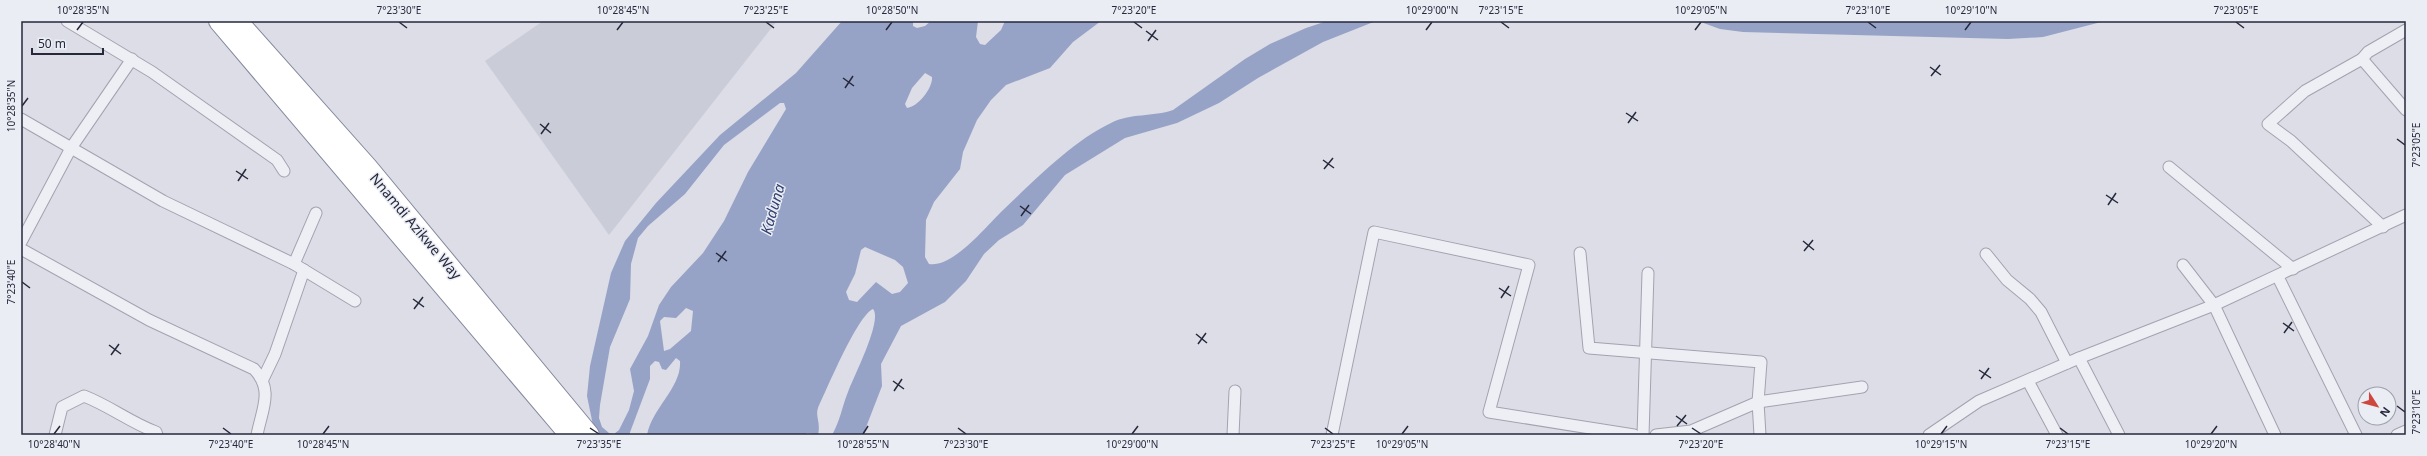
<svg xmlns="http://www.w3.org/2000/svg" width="2427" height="456" viewBox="0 0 2427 456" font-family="'Noto Sans',sans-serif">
<rect width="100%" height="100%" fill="#dcdde6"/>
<polygon fill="#caccd8" points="543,21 777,21 609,235 485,61"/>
<g fill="#96a3c7" fill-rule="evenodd">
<path d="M842,21H913V26L917,28L925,26L931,21H978L976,37L980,44L985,45L1001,30L1005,21H1101L1073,42L1050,68L1006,85L991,100L977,120L963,152L960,169L934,202L926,220L925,257L929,264C952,268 985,228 1001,212C1033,182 1071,142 1111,123C1130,113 1153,117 1173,110L1245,59L1270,44L1306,28L1327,21H1376L1323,42L1258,78L1219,103L1177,123L1125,138L1065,175L1023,225L999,240L984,254L966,281L945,302L901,326L881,364L882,386L863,435H832C840,421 842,407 848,392C853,378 883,320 873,309C857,316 827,389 818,408C815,416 821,423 818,435L807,433L805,435H647C652,408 682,387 680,361L676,358L666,370L662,369L659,362L655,361L650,366V379L629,435H595L587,396L590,366L611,273L625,241L656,203L720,135L796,73ZM925,73L932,77C933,88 918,107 907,108L905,104L912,88ZM780,103H784L786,109L748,172L724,221L703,253L671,287L659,305L648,336L630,369L634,391L629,410L619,430L614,434L609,433L602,427L599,418L600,405L610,347L630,299L631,264L638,238L648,226L685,194L724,145ZM865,247L895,260L903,267L908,283L900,292L892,294L876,282L857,302L849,300L846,292L855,274L861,250ZM686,308L693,311L691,331L670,349L664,351L660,321L664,317L676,318Z"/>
<polygon points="1698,21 2105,21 2043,37 2008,39 1743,32 1720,29"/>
</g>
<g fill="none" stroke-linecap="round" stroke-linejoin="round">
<defs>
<g id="street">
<polyline points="67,21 152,72 277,160 284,171"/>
<polyline points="2362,59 2368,52 2406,30"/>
<polyline points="21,119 163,201 294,264 355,301"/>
<polyline points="2169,167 2293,269"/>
<polyline points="2383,227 2291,141 2268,124 2305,91 2362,59 2406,110"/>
<polyline points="21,242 71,148 132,59"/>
<path d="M21,249L149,320L254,369C274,390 262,409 257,435"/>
<polyline points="1580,253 1589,348 1761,362 1758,402 1760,435"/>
<polyline points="1986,254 2007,280 2030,299 2041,312 2067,363"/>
<polyline points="294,264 316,213"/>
<polyline points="2183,265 2214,305 2275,435"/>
<polyline points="2278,277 2356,435"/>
<polyline points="2079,358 2119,435"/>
<polyline points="263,379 275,354 304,270"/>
<polyline points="2028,381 2057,435"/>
<path d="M55,435L62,407L84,396C110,406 131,423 156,432L157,435"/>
<polyline points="1233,435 1235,391"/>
<polyline points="1332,435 1374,232 1529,265 1489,412 1634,435"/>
<polyline points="1643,435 1648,273"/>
<polyline points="1656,435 1691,431 1758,402 1862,387"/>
<polyline points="1929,435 1979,401 2079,358 2214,305 2406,215"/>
<polyline points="2397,435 2406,431"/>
</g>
<g id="highway">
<polyline points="219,21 570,435"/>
<polyline points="237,21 367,167 589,435"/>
</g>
</defs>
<use href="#street" stroke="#a2a3b0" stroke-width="13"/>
<use href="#highway" stroke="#83889d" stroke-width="22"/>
<use href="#street" stroke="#eeeff4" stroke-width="11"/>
<use href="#highway" stroke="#fff" stroke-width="20"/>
</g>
<path fill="none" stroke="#26293c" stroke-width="1.5" d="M399,22L407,28M766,22L774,28M1134,22L1142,28M1501,22L1509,28M1868,22L1876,28M2236,22L2244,28M77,30L83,22M617,30L623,22M886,30L892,22M1426,30L1432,22M1695,30L1701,22M1965,30L1971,22M1146,31L1158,40M1148,41L1156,30M1930,67L1941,75M1931,76L1940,65M843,78L854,86M845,88L853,76M22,106L28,98M1626,113L1638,121M1628,123L1636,112M540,124L551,133M541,134L549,123M2397,139L2405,145M1323,160L1334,168M1324,169L1333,158M236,171L248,179M238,181L246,169M2106,195L2118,203M2108,205L2116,193M1020,206L1031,214M1021,216L1029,205M1803,241L1814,250M1804,251L1813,240M716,253L727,261M718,262L726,251M22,282L30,288M1499,288L1511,296M1501,298L1509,286M413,299L424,307M414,309L423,297M2283,323L2294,331M2284,333L2292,322M1196,334L1207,343M1198,344L1206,333M109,345L121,354M111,355L119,344M1979,370L1991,378M1981,379L1989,368M893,381L904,389M894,391L902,379M2397,406L2405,412M1676,416L1687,424M1677,426L1686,415M223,428L231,434M590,428L599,434M958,428L966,434M1325,428L1333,434M1692,428L1701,434M2060,428L2068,434M54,434L60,426M323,434L329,426M863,434L868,426M1132,434L1138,426M1402,434L1408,426M1941,434L1947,426M2211,434L2217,426"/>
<g text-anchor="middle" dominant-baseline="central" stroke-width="3" stroke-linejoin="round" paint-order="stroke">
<g font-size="14" fill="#26293c" stroke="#ebedf4">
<text transform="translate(416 226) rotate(50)">Nnamdi Azikwe Way</text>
</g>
<g font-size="15" font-style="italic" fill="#303f70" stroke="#ebedf4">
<text transform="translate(772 209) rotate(-74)">Kaduna</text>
</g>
</g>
<rect width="2427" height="456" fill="none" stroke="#ebedf4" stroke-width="44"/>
<g transform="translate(2377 406) rotate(126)"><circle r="19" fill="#ebedf4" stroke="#9c9faa"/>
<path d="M0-3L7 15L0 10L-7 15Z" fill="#ce473e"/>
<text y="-6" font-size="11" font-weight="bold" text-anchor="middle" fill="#26293c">N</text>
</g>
<path d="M32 48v6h71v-6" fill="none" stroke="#26293c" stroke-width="2"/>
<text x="38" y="48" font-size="12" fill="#26293c" stroke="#ebedf4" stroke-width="3" paint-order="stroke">50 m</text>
<rect x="22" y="22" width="2383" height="412" fill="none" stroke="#26293c" stroke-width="1.5"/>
<g font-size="10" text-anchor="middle" fill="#26293c">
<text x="83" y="14">10°28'35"N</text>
<text x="399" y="14">7°23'30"E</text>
<text x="623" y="14">10°28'45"N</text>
<text x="766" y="14">7°23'25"E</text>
<text x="892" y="14">10°28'50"N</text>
<text x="1134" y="14">7°23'20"E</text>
<text x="1432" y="14">10°29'00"N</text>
<text x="1501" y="14">7°23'15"E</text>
<text x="1701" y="14">10°29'05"N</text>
<text x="1868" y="14">7°23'10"E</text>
<text x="1971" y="14">10°29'10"N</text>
<text x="2236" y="14">7°23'05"E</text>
<text transform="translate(11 106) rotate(-90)" y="4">10°28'35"N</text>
<text transform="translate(2416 145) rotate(-90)" y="4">7°23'05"E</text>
<text transform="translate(11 282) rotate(-90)" y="4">7°23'40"E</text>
<text transform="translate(2416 412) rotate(-90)" y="4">7°23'10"E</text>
<text x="54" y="448">10°28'40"N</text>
<text x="231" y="448">7°23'40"E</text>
<text x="323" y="448">10°28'45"N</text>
<text x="599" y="448">7°23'35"E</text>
<text x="863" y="448">10°28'55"N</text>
<text x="966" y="448">7°23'30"E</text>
<text x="1132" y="448">10°29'00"N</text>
<text x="1333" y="448">7°23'25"E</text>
<text x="1402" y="448">10°29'05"N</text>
<text x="1701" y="448">7°23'20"E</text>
<text x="1941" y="448">10°29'15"N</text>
<text x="2068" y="448">7°23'15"E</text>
<text x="2211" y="448">10°29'20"N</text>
</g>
</svg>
